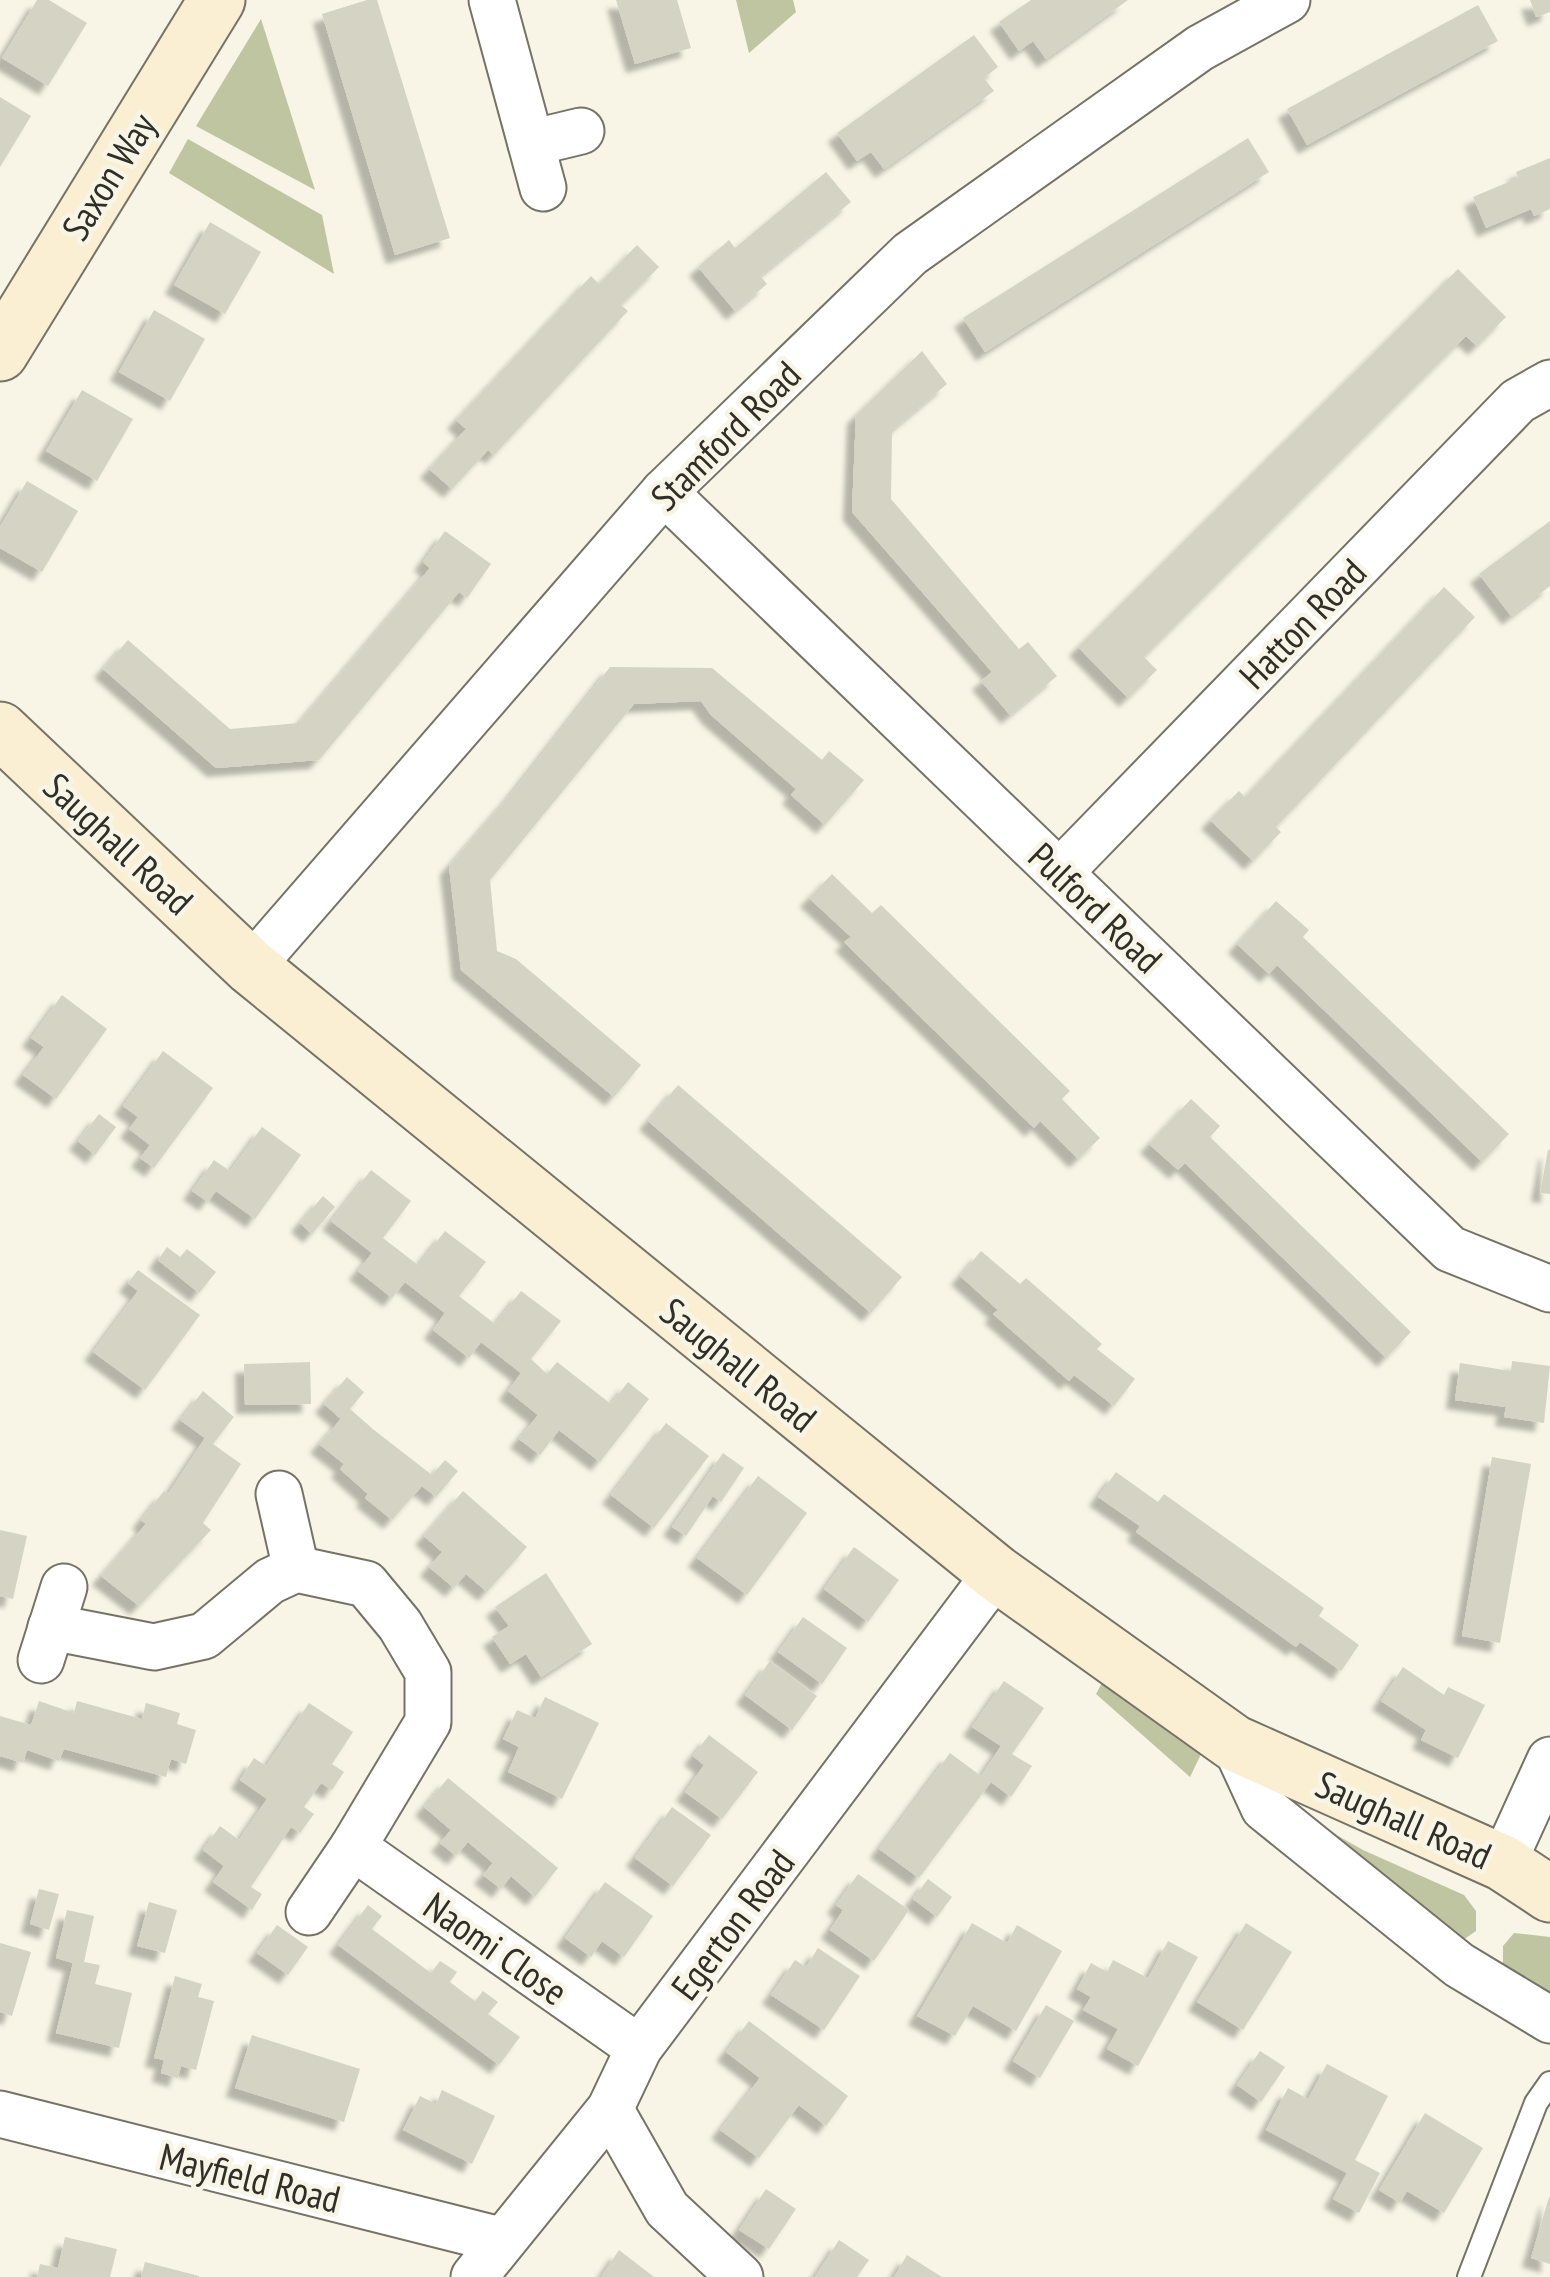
<svg xmlns="http://www.w3.org/2000/svg" width="1550" height="2277" viewBox="0 0 1550 2277" font-family="'PT Sans Narrow',sans-serif">
<defs>
<filter id="shadow"><feDropShadow dx="-9" dy="9" stdDeviation="2.5" flood-color="#0004"/></filter>
</defs>
<rect width="100%" height="100%" fill="#f8f5e6"/>
<g fill="#c0c5a1">
<polygon points="736,0 793,0 796,12 749,53"/>
<polygon points="261,19 315,190 196,126"/>
<polygon points="188,139 322,215 334,274 169,173"/>
<polygon points="1104,1679 1203,1750 1190,1777 1096,1694"/>
<polygon points="1247,1784 1363,1850 1464,1895 1476,1911 1476,1931 1463,1940"/>
<polygon points="1514,1933 1550,1937 1550,1998 1503,1971 1503,1946"/>
</g>
<g fill="#d5d3c4" filter="url(#shadow)">
<polygon points="37,0 49,0 87,23 48,86 2,58"/>
<polygon points="367,0 377,0 450,238 395,255 322,14"/>
<polygon points="616,0 677,0 691,48 635,64"/>
<polygon points="1031,0 1128,0 1046,59 1033,41 1019,51 999,22"/>
<polygon points="1530,0 1550,0 1550,12 1536,17"/>
<polygon points="1478,5 1498,41 1307,145 1287,109"/>
<polygon points="974,35 998,67 984,78 994,91 884,169 871,152 857,161 837,133"/>
<polygon points="0,97 31,116 0,167"/>
<polygon points="1248,138 1269,172 985,352 963,318"/>
<polygon points="1550,158 1550,209 1534,216 1531,209 1486,228 1473,197 1518,178 1516,172"/>
<polygon points="826,172 851,202 760,276 767,284 735,311 698,267 729,240 735,248"/>
<polygon points="210,222 261,252 225,314 174,285"/>
<polygon points="637,245 659,267 621,305 628,311 494,455 488,450 452,489 429,469 466,429 456,420 591,276 599,284"/>
<polygon points="1458,269 1506,317 1477,346 1466,336 1144,657 1157,670 1128,698 1078,647"/>
<polygon points="154,310 205,339 170,401 119,372"/>
<polygon points="922,351 947,384 892,430 891,499 1019,649 1028,642 1057,676 1010,715 981,681 992,672 852,512 856,415"/>
<polygon points="82,390 133,419 97,481 46,451"/>
<polygon points="27,481 78,511 42,572 0,548 0,527"/>
<polygon points="1550,521 1550,586 1511,616 1479,574"/>
<polygon points="445,531 491,564 467,598 459,592 319,760 216,768 103,669 128,640 230,729 299,723 430,568 423,562"/>
<polygon points="1444,587 1475,617 1276,827 1281,832 1253,861 1210,820 1239,791 1245,797"/>
<polygon points="610,667 712,668 822,760 829,751 864,780 825,825 791,795 796,789 711,715 701,701 634,704 490,880 497,951 516,959 641,1065 614,1097 461,970 449,866 511,794"/>
<polygon points="832,874 872,913 881,905 1070,1091 1062,1099 1100,1138 1078,1159 1040,1121 1034,1128 844,942 851,937 809,898"/>
<polygon points="1276,901 1309,930 1303,937 1509,1134 1482,1162 1277,965 1269,974 1237,944"/>
<polygon points="62,995 107,1029 56,1099 23,1075 44,1047 31,1038"/>
<polygon points="163,1051 213,1088 154,1168 140,1158 150,1145 129,1129 138,1117 123,1106"/>
<polygon points="678,1085 902,1277 871,1313 648,1121"/>
<polygon points="1191,1099 1220,1126 1210,1137 1411,1332 1386,1358 1185,1163 1178,1170 1149,1144"/>
<polygon points="99,1114 116,1127 95,1155 78,1141"/>
<polygon points="262,1127 301,1155 255,1219 216,1191 208,1202 192,1191 214,1160 230,1171"/>
<polygon points="1548,1150 1550,1150 1550,1194 1540,1193"/>
<polygon points="371,1170 411,1201 383,1238 418,1265 445,1231 486,1262 459,1296 495,1324 521,1291 561,1321 531,1359 547,1374 557,1362 611,1404 628,1382 649,1399 600,1462 559,1430 540,1455 519,1439 538,1415 508,1391 521,1373 481,1342 469,1358 433,1330 445,1313 405,1282 392,1298 358,1271 372,1253 331,1221"/>
<polygon points="323,1196 335,1207 312,1234 300,1223"/>
<polygon points="167,1247 180,1257 187,1249 216,1272 199,1293 158,1260"/>
<polygon points="981,1251 1020,1284 1026,1278 1102,1344 1097,1349 1135,1379 1114,1406 1074,1375 1069,1381 993,1314 998,1310 960,1276"/>
<polygon points="138,1270 200,1315 145,1390 93,1352 138,1291 128,1283"/>
<polygon points="1512,1361 1550,1366 1544,1423 1504,1417 1506,1407 1455,1400 1460,1363 1511,1371"/>
<polygon points="310,1362 311,1404 245,1405 244,1364"/>
<polygon points="347,1377 364,1392 350,1409 374,1430 432,1475 445,1460 458,1471 436,1497 422,1486 392,1520 365,1498 368,1494 340,1469 344,1464 319,1444 341,1419 324,1404"/>
<polygon points="203,1391 234,1417 213,1444 241,1464 203,1523 211,1530 139,1606 101,1576 146,1524 141,1520 164,1491 168,1494 205,1438 180,1420"/>
<polygon points="666,1423 709,1456 654,1528 611,1495"/>
<polygon points="723,1453 744,1468 721,1502 713,1496 686,1536 672,1527"/>
<polygon points="1492,1457 1531,1464 1500,1643 1462,1636"/>
<polygon points="1116,1472 1158,1502 1164,1494 1324,1608 1319,1616 1359,1645 1341,1671 1300,1642 1296,1647 1136,1532 1140,1526 1098,1497"/>
<polygon points="758,1476 807,1513 747,1595 697,1558"/>
<polygon points="463,1491 527,1547 487,1592 466,1574 454,1588 429,1567 442,1552 424,1536"/>
<polygon points="0,1530 27,1536 13,1599 0,1596"/>
<polygon points="854,1547 899,1580 868,1622 824,1589"/>
<polygon points="546,1573 592,1644 541,1677 526,1654 510,1664 492,1637 509,1626 495,1607"/>
<polygon points="803,1617 847,1648 822,1684 778,1652"/>
<polygon points="770,1661 817,1696 792,1730 745,1695"/>
<polygon points="1403,1667 1444,1695 1448,1687 1485,1705 1458,1758 1421,1740 1426,1730 1381,1701"/>
<polygon points="1004,1681 1044,1708 1012,1754 1032,1766 1011,1797 991,1782 919,1878 879,1849 950,1753 981,1776 1001,1746 972,1727"/>
<polygon points="545,1697 599,1723 562,1799 508,1772 519,1747 503,1739 517,1710 535,1718"/>
<polygon points="39,1701 74,1713 77,1701 142,1719 146,1703 180,1713 177,1724 196,1730 186,1764 171,1759 166,1777 64,1749 59,1761 27,1750 23,1763 0,1756 0,1716 31,1725"/>
<polygon points="309,1703 353,1732 332,1764 344,1772 332,1790 321,1783 304,1807 314,1814 300,1833 291,1827 251,1887 262,1894 252,1910 213,1882 224,1866 203,1850 220,1826 239,1840 267,1799 240,1780 254,1758 266,1766"/>
<polygon points="709,1735 758,1772 722,1819 685,1792 704,1765 693,1756"/>
<polygon points="448,1778 558,1868 535,1897 511,1876 501,1889 483,1875 493,1863 468,1842 456,1856 440,1843 451,1830 424,1807"/>
<polygon points="672,1807 711,1835 673,1886 635,1858"/>
<polygon points="858,1874 909,1910 874,1961 830,1930 843,1910 836,1905"/>
<polygon points="928,1879 952,1897 937,1917 913,1899"/>
<polygon points="605,1882 653,1916 624,1957 602,1941 591,1957 565,1938"/>
<polygon points="39,1889 59,1894 49,1930 30,1924"/>
<polygon points="149,1902 177,1910 165,1953 137,1946"/>
<polygon points="368,1905 382,1916 372,1929 431,1973 440,1961 457,1972 450,1982 463,1992 475,2001 483,1991 498,2002 488,2014 520,2037 499,2065 338,1945"/>
<polygon points="67,1910 94,1916 84,1962 100,1965 95,1984 132,1993 119,2048 56,2033 73,1963 56,1958"/>
<polygon points="972,1923 1007,1943 1017,1925 1062,1951 1016,2031 973,2006 955,2036 917,2016"/>
<polygon points="1246,1923 1292,1952 1243,2030 1197,2002"/>
<polygon points="277,1925 308,1947 288,1975 257,1953"/>
<polygon points="1168,1941 1198,1957 1138,2066 1107,2049 1118,2029 1083,2010 1091,1997 1077,1989 1091,1963 1107,1972 1113,1960 1148,1978"/>
<polygon points="0,1943 31,1952 12,2016 0,2012"/>
<polygon points="818,1948 860,1976 824,2030 771,1995 795,1960 806,1967"/>
<polygon points="175,1976 202,1984 198,1997 214,2001 196,2070 181,2066 178,2078 161,2073 164,2060 154,2058"/>
<polygon points="1046,2005 1074,2021 1040,2078 1013,2061"/>
<polygon points="749,2021 848,2096 826,2126 799,2105 759,2158 720,2130 760,2078 726,2052"/>
<polygon points="252,2035 360,2069 344,2122 235,2088"/>
<polygon points="1260,2051 1285,2067 1261,2102 1237,2085"/>
<polygon points="1327,2064 1388,2096 1355,2160 1380,2173 1359,2213 1333,2199 1347,2173 1266,2130 1288,2088 1308,2099"/>
<polygon points="442,2090 495,2116 472,2164 403,2130 420,2096 436,2104"/>
<polygon points="1425,2113 1483,2148 1444,2213 1407,2191 1400,2203 1379,2190"/>
<polygon points="766,2189 796,2209 769,2249 739,2230"/>
<polygon points="1549,2197 1550,2198 1550,2264 1531,2258"/>
<polygon points="65,2237 117,2249 110,2277 37,2277 40,2264 58,2268"/>
<polygon points="839,2240 869,2260 857,2277 815,2277"/>
<polygon points="619,2250 654,2277 601,2277"/>
<polygon points="907,2255 942,2277 894,2277"/>
<polygon points="145,2262 199,2276 199,2277 141,2277"/>
</g>
<g fill="none" stroke-linecap="round" stroke-linejoin="round">
<defs>
<polyline id="lane" points="1469,2277 1536,2103 1550,2083"/>
<g id="street">
<polyline points="492,0 543,188"/>
<polyline points="531,143 581,131"/>
<polyline points="664,492 1450,1249 1550,1289"/>
<polyline points="1060,872 1518,401 1550,383"/>
<polyline points="251,967 664,492 910,254 1200,48 1287,0"/>
<polyline points="279,1494 296,1569"/>
<polyline points="51,1627 154,1647 204,1636 270,1581 296,1569 366,1584 400,1625 428,1672 428,1722 353,1847 639,2048"/>
<polyline points="41,1660 64,1587"/>
<polyline points="1234,1743 1264,1808 1459,1965 1550,2020"/>
<polyline points="1503,1863 1550,1760"/>
<polyline points="309,1912 353,1847"/>
<polyline points="610,2109 667,2209 740,2277"/>
<polyline points="0,2114 500,2240"/>
<polyline points="474,2277 610,2109 639,2048 996,1573"/>
</g>
<g id="secondary">
<polyline points="0,353 217,0"/>
<polyline points="0,730 251,967 996,1573 1234,1743 1503,1863 1550,1894"/>
</g>
</defs>
<use href="#lane" stroke="#767366" stroke-width="26"/>
<use href="#street" stroke="#767366" stroke-width="49"/>
<use href="#secondary" stroke="#767366" stroke-width="59"/>
<use href="#lane" stroke="#fff" stroke-width="22"/>
<use href="#street" stroke="#fff" stroke-width="45"/>
<use href="#secondary" stroke="#faeed3" stroke-width="55"/>
</g>
<g text-anchor="middle" dominant-baseline="central" stroke-width="9" stroke-linejoin="round" paint-order="stroke">
<g font-size="38" fill="#2f2e28" stroke="#f8f5e6">
<text transform="translate(108 176) rotate(-58)">Saxon Way</text>
<text transform="translate(725 435) rotate(-45)">Stamford Road</text>
<text transform="translate(1302 623) rotate(-46)">Hatton Road</text>
<text transform="translate(119 843) rotate(43)">Saughall Road</text>
<text transform="translate(1096 907) rotate(44)">Pulford Road</text>
<text transform="translate(739 1364) rotate(39)">Saughall Road</text>
<text transform="translate(1404 1819) rotate(24)">Saughall Road</text>
<text transform="translate(732 1924) rotate(-53)">Egerton Road</text>
<text transform="translate(496 1948) rotate(35)">Naomi Close</text>
<text transform="translate(250 2177) rotate(14)">Mayfield Road</text>
</g>
</g>
</svg>
